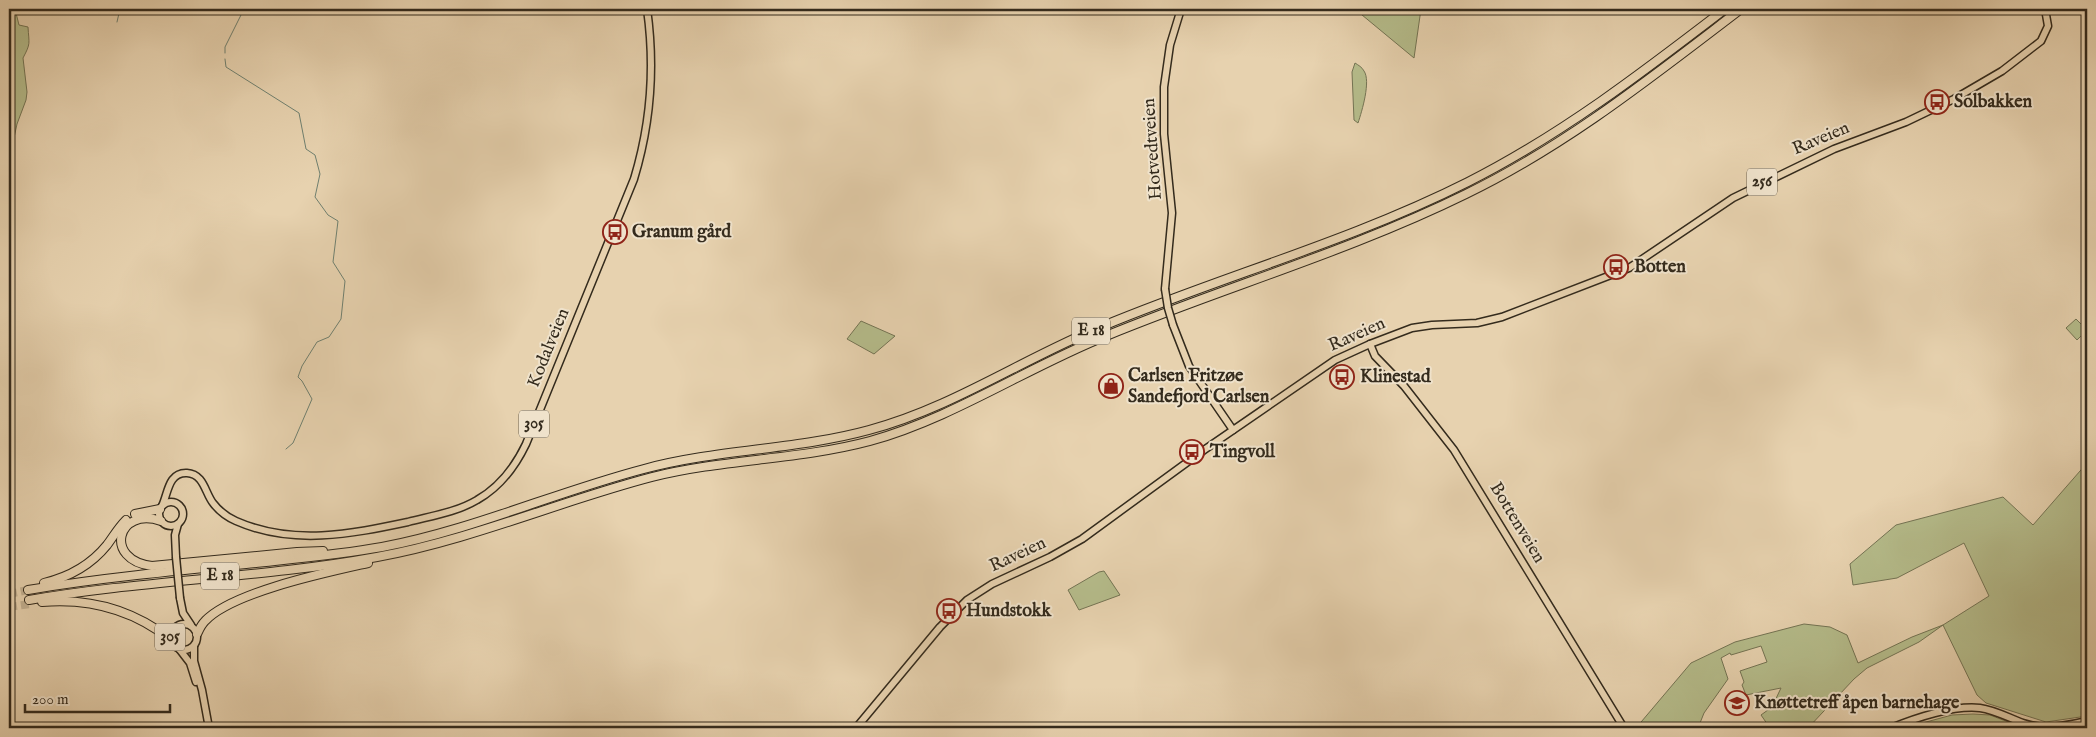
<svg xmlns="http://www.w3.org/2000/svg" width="2096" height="737" viewBox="0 0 2096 737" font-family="'IM FELL English',serif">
<rect width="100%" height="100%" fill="#e7d2af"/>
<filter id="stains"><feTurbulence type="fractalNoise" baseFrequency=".004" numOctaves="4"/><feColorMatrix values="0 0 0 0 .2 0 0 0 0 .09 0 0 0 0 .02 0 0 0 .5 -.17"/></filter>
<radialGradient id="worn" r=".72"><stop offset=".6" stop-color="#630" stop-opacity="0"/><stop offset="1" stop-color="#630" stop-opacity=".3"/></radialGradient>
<g fill="#b5bc8b" stroke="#747454">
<path d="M9,9H15L19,25L28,27C29,44 31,43 23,58L27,92L26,100L17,124L12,147L9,152Z"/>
<polygon points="1354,9 1421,9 1414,58 1356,10"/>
<path d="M1355,63C1358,65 1362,67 1364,71C1371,81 1362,111 1358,123L1354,120L1352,72Z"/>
<polygon points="2076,319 2087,330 2077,340 2066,328"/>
<polygon points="861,321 895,336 874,354 847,339"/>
<polygon points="2087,463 2087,716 2046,722 1986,703 1977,695 1943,625 1919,642 1867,668 1854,679 1808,728 1770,728 1761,715 1772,707 1781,688 1746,695 1742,685 1744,682 1740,671 1767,662 1761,646 1731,655 1730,653 1721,658 1728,679 1704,713 1698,728 1636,728 1691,663 1735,642 1804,624 1830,627 1847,635 1858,663 1912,637 1943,625 1989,596 1964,543 1897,578 1853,585 1850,564 1896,525 2003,497 2033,525"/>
<polygon points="1104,571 1120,595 1079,610 1068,590 1099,572"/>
<polygon points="1973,714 1990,715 2024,728 1904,728 1952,715"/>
</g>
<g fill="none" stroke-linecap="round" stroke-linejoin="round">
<g stroke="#6f8070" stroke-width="1">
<polyline points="117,22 120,9"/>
<polyline points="225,53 225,47 244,9"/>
<polyline points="225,59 226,67 299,113 306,149 315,155 320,174 315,197 328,215 338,221 333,262 345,281 341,319 329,337 317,342 302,366 298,377 302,381 312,399 293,443 286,449"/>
</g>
<g stroke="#c3b192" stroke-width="8" stroke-dasharray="8 4" stroke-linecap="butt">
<polyline points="9,594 28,590"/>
<polyline points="9,607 30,604"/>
</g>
<defs>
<g id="major">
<polyline points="1165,289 1172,213 1164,134 1164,87 1170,45 1181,9"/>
<polyline points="1173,325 1189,366 1233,430"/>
<polyline points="1370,344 1375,356 1404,386 1454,450 1624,728"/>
<circle cx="171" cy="514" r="12"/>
<path d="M162,506C168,494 168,472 187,473C204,474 205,493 213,503C219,511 227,517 236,521C293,546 351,534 408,522C431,516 457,512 477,500C500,487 515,467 526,444L634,179C651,123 655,66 647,9"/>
<polyline points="176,557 175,535 178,524"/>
<polyline points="180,598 183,613 191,625"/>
<circle cx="184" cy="637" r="13"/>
<polyline points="194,646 194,661 202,690 209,728"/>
<polyline points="180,650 190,663 196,682"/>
<polyline points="856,728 940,627 967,600 992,584 1050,557 1082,539 1204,450 1335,360 1370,344 1412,328 1432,325 1477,323 1502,317 1629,268 1733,198 1834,149 1906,122 1954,99 2002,71 2041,41 2048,26 2045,9"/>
<path d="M1891,728C1915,718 1954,705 1980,708C1995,710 2009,718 2023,723C2044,730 2066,726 2087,721"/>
</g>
<g id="highway">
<polyline points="135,514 160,509"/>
<path d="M161,521C117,506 103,560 152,566L297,552L323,551"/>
<path d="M44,583C69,577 90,566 107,545C113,537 118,528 126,520"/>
<path d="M28,590C100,578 173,571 246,564C291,559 337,555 382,547C472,530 556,492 644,469C718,449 796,450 869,430C952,408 1024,358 1103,326C1223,276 1351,241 1468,182C1561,135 1643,72 1725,9"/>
<path d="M29,600C145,580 262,578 377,557C471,540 560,501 652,477C723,459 799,460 870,441C953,418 1026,368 1106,336C1225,287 1350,251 1466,194C1567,145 1653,76 1741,9"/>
<path d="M42,602C89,598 133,610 170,639"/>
<path d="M197,634C199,630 201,625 205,621C232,592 328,572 368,563"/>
</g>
</defs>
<use href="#major" stroke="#342b1d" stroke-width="9"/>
<use href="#highway" stroke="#342b1d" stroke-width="10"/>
<use href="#major" stroke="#e7d2af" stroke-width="6"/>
<use href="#highway" stroke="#e7d2af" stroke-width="8"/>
<defs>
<g id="major-bridge">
<polyline points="1165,289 1168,308 1173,325"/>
<polyline points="176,557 180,598"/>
</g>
</defs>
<use href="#major-bridge" stroke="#342b1d" stroke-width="9" stroke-linecap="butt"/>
<use href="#major-bridge" stroke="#e7d2af" stroke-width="6"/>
</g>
<defs>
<symbol id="bus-ring" viewBox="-11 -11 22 22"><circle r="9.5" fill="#efe2cb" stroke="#8f2418" stroke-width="1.5"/><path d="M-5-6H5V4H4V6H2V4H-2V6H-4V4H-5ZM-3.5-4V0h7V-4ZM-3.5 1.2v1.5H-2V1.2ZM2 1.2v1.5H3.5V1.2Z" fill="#8f2418"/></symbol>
<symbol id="shop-ring" viewBox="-11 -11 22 22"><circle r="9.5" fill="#efe2cb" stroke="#8f2418" stroke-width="1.5"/><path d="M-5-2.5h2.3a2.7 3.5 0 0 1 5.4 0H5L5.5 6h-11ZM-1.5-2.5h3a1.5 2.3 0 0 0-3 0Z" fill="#8f2418"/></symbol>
<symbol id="school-ring" viewBox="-11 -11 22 22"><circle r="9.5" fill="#efe2cb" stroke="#8f2418" stroke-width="1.5"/><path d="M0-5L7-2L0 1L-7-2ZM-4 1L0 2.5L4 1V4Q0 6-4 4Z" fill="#8f2418"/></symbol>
</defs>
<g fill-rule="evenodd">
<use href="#bus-ring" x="1923" y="88" width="28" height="28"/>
<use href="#bus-ring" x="601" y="218" width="28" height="28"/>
<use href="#bus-ring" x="1602" y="253" width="28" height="28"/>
<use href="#bus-ring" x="1328" y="363" width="28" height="28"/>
<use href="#shop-ring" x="1097" y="372" width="28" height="28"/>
<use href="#bus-ring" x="1178" y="438" width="28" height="28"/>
<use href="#bus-ring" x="935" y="597" width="28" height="28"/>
<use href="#school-ring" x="1723" y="689" width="28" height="28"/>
</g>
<g text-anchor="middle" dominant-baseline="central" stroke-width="4" stroke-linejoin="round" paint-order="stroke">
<g fill="#efe2cb" stroke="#6c6251" stroke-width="1">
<rect x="1747" y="168.5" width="30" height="27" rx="4"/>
<rect x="1072" y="317.5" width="38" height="27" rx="4"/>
<rect x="519" y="410.5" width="30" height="27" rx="4"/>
<rect x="201" y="562.5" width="38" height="27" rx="4"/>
<rect x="155" y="623.5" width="30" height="27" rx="4"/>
</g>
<g font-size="16" font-weight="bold" fill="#342b1d">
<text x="1762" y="182">256</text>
<text x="1091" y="331">E 18</text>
<text x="534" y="424">305</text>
<text x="220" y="576">E 18</text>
<text x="170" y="637">305</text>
</g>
<g font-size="18" font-weight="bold" fill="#342b1d" stroke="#efe2cb" text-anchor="start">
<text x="1954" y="102">Solbakken</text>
<text x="632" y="232">Granum gård</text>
<text x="1634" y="267">Botten</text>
<text x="1128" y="376">Carlsen Fritzøe<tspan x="1128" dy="21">Sandefjord Carlsen</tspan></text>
<text x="1360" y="377">Klinestad</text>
<text x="1210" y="452">Tingvoll</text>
<text x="966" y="611">Hundstokk</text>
<text x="1754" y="703">Knøttetreff åpen barnehage</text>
</g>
<g font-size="18" fill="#342b1d" stroke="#efe2cb">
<text transform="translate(1821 139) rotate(-23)">Raveien</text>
<text transform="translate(1153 149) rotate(-94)">Hotvedtveien</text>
<text transform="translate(1357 335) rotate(-24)">Raveien</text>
<text transform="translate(549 348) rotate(-68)">Kodalveien</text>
<text transform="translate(1517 523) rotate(59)">Bottenveien</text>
<text transform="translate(1018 555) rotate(-25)">Raveien</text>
</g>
</g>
<rect width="2096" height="737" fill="none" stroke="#e7d2af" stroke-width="30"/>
<rect x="10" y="10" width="2076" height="717" fill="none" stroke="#342b1d" stroke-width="2.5"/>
<rect x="15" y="15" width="2066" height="707" fill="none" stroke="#342b1d"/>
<path d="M25 704v8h145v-8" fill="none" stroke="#342b1d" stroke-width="2.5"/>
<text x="32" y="704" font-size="15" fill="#342b1d" stroke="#efe2cb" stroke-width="4" paint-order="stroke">200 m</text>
<rect width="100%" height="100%" filter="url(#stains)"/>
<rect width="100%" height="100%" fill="url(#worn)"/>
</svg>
